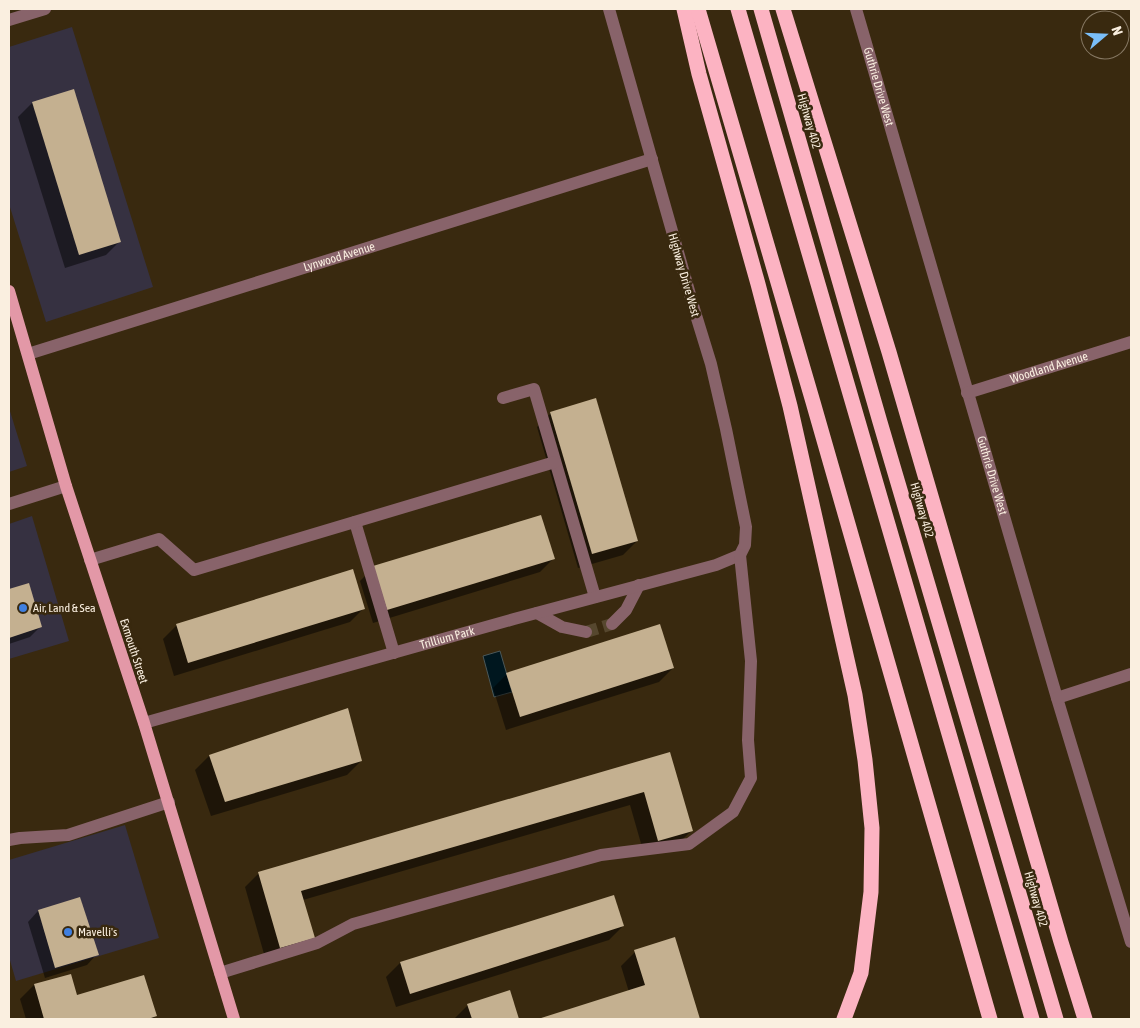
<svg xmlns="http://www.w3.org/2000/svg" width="1140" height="1028" viewBox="0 0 1140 1028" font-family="'Asap Condensed',sans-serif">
<rect width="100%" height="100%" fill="#39290f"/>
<g fill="#363141">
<polygon points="72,27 153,287 46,322 9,204 9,47"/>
<polygon points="9,408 27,466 9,472"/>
<polygon points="32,516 69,641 9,659 9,524"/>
<polygon points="125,825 159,938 16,981 9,957 9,860"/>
</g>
<polygon fill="#00171f" stroke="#4b5859" points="500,651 512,692 494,697 483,656"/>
<g fill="#0007">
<polygon points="73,90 120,241 106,255 65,268 18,117 32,103"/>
<polygon points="551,413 637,541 623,555 578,568 537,427"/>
<polygon points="554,558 540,572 373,623 360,581 374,567"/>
<polygon points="28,585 41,626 30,637 9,644 9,591"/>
<polygon points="364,608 350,622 174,676 163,639 177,625"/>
<polygon points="673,668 659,682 506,730 493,688 507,674"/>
<polygon points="347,710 361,761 347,775 211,816 195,770 209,756"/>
<polygon points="669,754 691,831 677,845 644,854 630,805 303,900 314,938 266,961 245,887 259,873"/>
<polygon points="80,898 97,954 87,965 45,978 28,922 38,911"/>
<polygon points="623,926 609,940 396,1007 386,977 400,963"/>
<polygon points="674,939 699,1019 541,1019 629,992 621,966 635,952"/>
<polygon points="34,985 156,1016 152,1019 26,1019 20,999"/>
<polygon points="510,992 518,1019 454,1019 468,1005"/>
</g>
<g fill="#c4b090">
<polygon points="74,89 121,242 79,255 32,102"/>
<polygon points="596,398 638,541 592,554 550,412"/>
<polygon points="541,515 555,559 387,610 373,566"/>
<polygon points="353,569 365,609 188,663 176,624"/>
<polygon points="29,583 42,627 9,638 9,589"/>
<polygon points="660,624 674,668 520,717 506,673"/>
<polygon points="348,708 362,761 225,802 209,755"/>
<polygon points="670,752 693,831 658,841 644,792 301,891 315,938 280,948 258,872"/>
<polygon points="614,895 624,926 410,994 400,962"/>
<polygon points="80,897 99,955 55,968 38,910"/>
<polygon points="675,937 700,1019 538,1019 645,985 634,950"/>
<polygon points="71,974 77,995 144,975 157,1016 148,1019 44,1019 34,984"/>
<polygon points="510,990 519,1019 472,1019 467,1004"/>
</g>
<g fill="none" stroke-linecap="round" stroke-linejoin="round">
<polyline stroke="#56472e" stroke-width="12" stroke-dasharray="12 6" stroke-linecap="butt" points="586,632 612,624"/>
<g stroke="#88636a" stroke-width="12">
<path id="s1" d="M856,9L1057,698L1131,942"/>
<polyline points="9,20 45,9"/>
<path id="s2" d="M28,354L652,159"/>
<path id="s3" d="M967,393L1131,342"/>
<polyline points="503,398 534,389 595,597"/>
<polyline points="9,504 66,486"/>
<polyline points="355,522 394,653"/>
<polyline points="90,560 159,539 194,570 555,462"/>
<polyline points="537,613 562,627 586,632"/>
<polyline points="612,624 626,610 639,585"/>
<polyline points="1057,698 1131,674"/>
<path id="s4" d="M144,723L514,619L716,565L740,555L745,545L746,527L726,429L711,364L695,312L609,9"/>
<polyline points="9,840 20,838 68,835 169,802"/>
<polyline points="220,973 317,943 353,924 601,855 689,844 733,812 751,778 748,740 751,661 740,555"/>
</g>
<polyline stroke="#e398a7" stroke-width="12" points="9,291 66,486 144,723 234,1019"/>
<g stroke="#fcb3c2" stroke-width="15">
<polyline points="684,9 699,74 758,284 790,406 855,695 865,760 872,828 871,892 861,973 844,1019"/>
<polyline points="698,9 813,402 990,1019"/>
<polyline points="738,9 1032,1019"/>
<polyline points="761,9 880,422 1056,1019"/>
<polyline points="783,9 889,352 1061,942 1085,1019"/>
</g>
</g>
<g fill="#3f7fe0" stroke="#39290f" stroke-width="2">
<circle cx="23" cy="608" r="5"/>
<circle cx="68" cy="932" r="5"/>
</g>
<g text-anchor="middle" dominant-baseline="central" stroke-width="5" stroke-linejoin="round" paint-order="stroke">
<g font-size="12" fill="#faefe0" stroke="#39290f">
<text stroke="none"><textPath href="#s1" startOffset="81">Guthrie Drive West</textPath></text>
<text transform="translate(809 121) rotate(74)">Highway 402</text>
<text stroke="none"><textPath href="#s2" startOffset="326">Lynwood Avenue</textPath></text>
<text transform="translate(684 275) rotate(74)">Highway Drive West</text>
<text stroke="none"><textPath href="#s3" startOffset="86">Woodland Avenue</textPath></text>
<text stroke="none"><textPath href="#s1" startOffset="486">Guthrie Drive West</textPath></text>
<text transform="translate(922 510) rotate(74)">Highway 402</text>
<text stroke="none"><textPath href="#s4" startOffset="315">Trillium Park</textPath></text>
<text transform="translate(134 651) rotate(72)">Exmouth Street</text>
<text transform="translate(1036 899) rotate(74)">Highway 402</text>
</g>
<g font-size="12" fill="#faefe0" stroke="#39290f" text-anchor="start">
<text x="33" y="608">Air, Land &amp; Sea</text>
<text x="78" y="932">Mavelli's</text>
</g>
</g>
<rect width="1140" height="1028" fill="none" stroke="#faefe0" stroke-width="20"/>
<g transform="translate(1105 35) rotate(71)"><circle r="24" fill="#39290f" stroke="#867863"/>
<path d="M0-4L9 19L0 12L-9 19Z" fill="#7abef8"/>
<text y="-8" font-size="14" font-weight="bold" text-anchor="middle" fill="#faefe0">N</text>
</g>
</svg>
